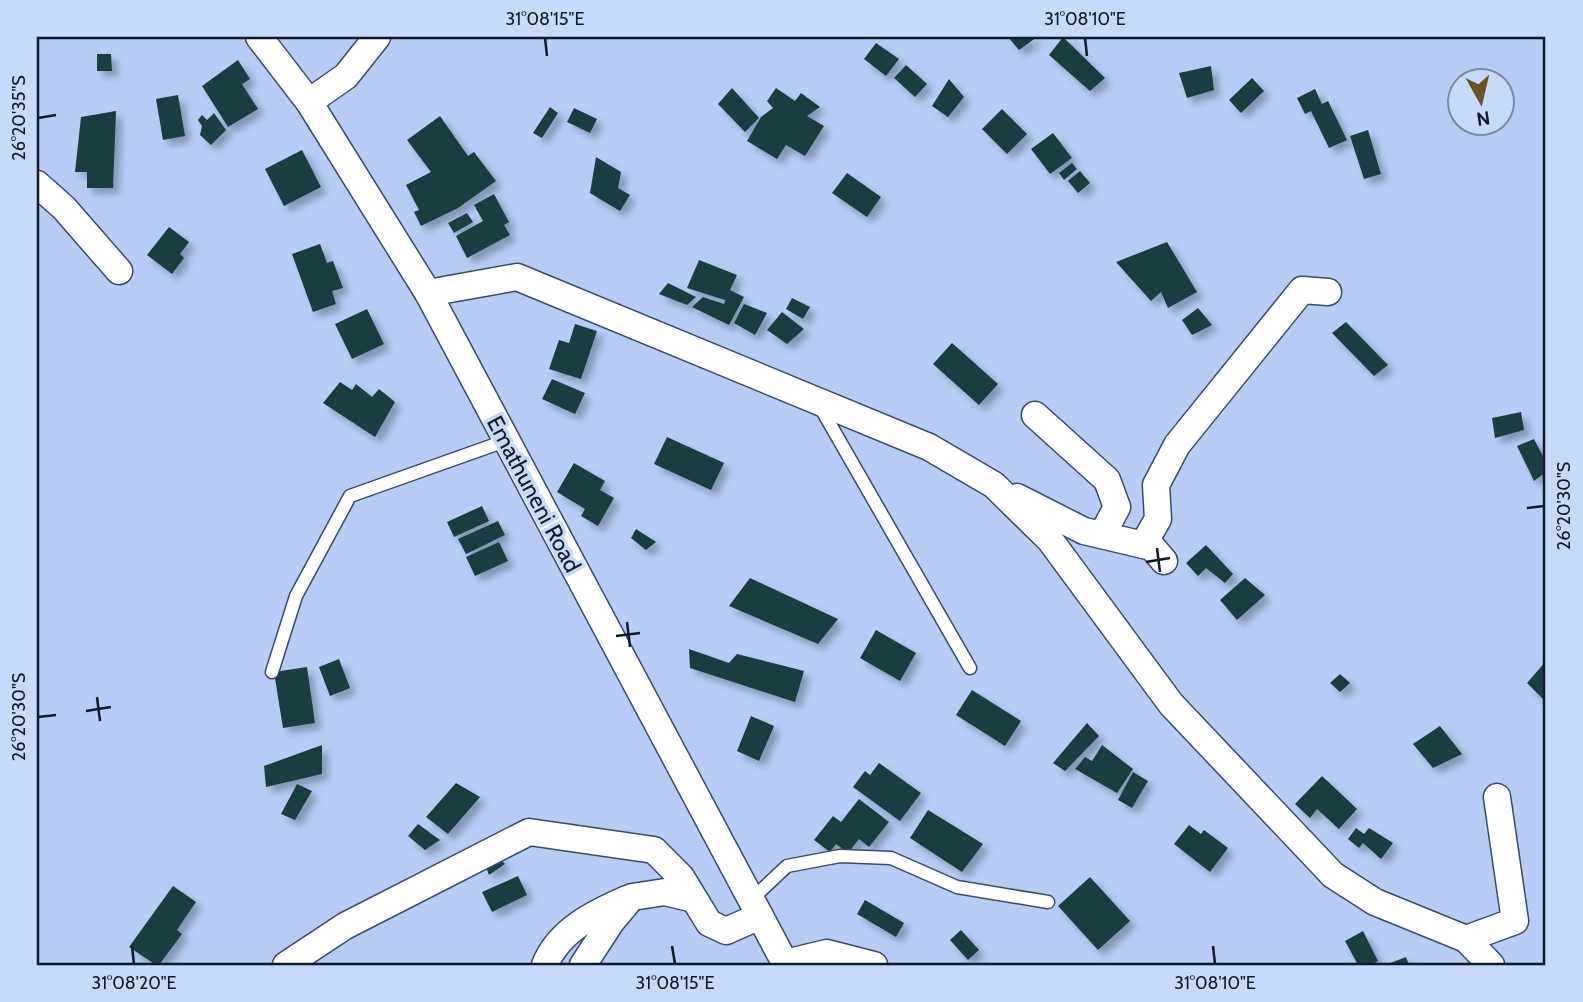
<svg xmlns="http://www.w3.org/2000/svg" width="1583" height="1002" viewBox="0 0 1583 1002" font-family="Cabin,sans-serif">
<defs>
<filter id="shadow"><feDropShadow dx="6" dy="6" stdDeviation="3.5" flood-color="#0004"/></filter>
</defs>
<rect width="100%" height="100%" fill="#b8ccf5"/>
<g fill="#1b3d41" filter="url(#shadow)">
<polygon points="1008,37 1037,37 1019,50"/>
<polygon points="1063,37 1105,78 1090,91 1049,55"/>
<polygon points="876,43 899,59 886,76 864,59"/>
<polygon points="97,54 111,54 112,71 97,71"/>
<polygon points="238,60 250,79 242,84 258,109 228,127 202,86"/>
<polygon points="906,65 927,84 915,97 894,78"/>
<polygon points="1211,66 1214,90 1187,98 1179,73"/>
<polygon points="1252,78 1264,91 1241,113 1229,100"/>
<polygon points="949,79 964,97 948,117 932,106"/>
<polygon points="732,88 759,118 745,132 718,104"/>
<polygon points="776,88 795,101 801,93 820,107 807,116 824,126 805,156 786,145 777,159 747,141 761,117 773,108 767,101"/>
<polygon points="1315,89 1322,104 1328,101 1347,140 1329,148 1311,111 1305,114 1297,98"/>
<polygon points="178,95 185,136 163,140 156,99"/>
<polygon points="550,107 558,113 542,138 533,133"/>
<polygon points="574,108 597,119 590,133 567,122"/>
<polygon points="1002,109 1027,134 1007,154 982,129"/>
<polygon points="116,111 113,188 87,188 87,172 75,172 81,117"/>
<polygon points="214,113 226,130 211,145 200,135 202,126 198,120 202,115 207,120"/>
<polygon points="440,116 468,156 474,152 496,181 458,208 421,226 414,212 419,210 406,185 431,172 407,140"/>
<polygon points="1368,130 1381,174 1364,179 1350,136"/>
<polygon points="1053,133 1072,158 1050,174 1031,149"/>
<polygon points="302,150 321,187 284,206 265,169"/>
<polygon points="596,157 621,172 618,188 630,195 620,211 590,193"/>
<polygon points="1072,163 1077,169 1064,180 1059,173"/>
<polygon points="1080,171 1090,183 1078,193 1068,181"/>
<polygon points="847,173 881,197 867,217 832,193"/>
<polygon points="494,194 509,222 504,225 510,235 467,258 456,236 483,221 474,205"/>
<polygon points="467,213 473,222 454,233 448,223"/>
<polygon points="169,227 189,242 180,254 184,258 172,274 147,255"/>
<polygon points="1167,242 1197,292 1168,308 1161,292 1151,301 1116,262"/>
<polygon points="320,244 327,263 333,261 343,288 332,291 336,304 313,312 292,254"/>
<polygon points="699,260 737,275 730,290 744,297 729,325 692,307 703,297 724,304 725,300 687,288"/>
<polygon points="668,283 696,297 687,305 659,294"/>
<polygon points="792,298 810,307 803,319 786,309"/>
<polygon points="744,304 767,313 755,335 734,323"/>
<polygon points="1198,308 1212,325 1192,335 1182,320"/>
<polygon points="367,309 384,344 352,359 335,324"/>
<polygon points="782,312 804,329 787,344 767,330"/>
<polygon points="1346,322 1388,365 1374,376 1332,333"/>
<polygon points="575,324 597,331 581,379 549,369 559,340 569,343"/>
<polygon points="952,343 998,384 979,405 933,364"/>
<polygon points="552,379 585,393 575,414 542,399"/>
<polygon points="340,382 352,390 356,384 372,397 379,389 395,402 375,437 323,403"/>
<polygon points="1521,412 1524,430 1495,438 1492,418"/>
<polygon points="667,437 724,463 711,490 654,464"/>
<polygon points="1534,439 1546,462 1546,472 1534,481 1517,446"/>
<polygon points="574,463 605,481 600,490 614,498 598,526 581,516 585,509 557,492"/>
<polygon points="482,506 489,521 454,537 447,522"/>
<polygon points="498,521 505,535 466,554 458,539"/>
<polygon points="636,529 656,542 646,550 631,538"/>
<polygon points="499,542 508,561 475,576 466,557"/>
<polygon points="1206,545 1233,574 1225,583 1206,568 1198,576 1186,563"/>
<polygon points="750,578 838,619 818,644 729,606"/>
<polygon points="1245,578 1265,595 1237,620 1220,600"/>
<polygon points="876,630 916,653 900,681 860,658"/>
<polygon points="689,649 729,663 737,654 804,671 795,702 690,668"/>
<polygon points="339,659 350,688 330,696 319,667"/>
<polygon points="1546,661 1546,702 1527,683"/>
<polygon points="307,667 315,723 283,728 274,672"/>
<polygon points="1340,674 1350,683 1340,692 1330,683"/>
<polygon points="972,690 1021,721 1005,746 956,715"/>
<polygon points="751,716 774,726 759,761 737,751"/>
<polygon points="1087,723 1099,736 1065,771 1053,763"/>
<polygon points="1440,726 1462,754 1433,768 1413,744"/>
<polygon points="322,745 322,774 266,787 264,766"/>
<polygon points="1102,745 1133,769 1117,793 1075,769 1085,757 1092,761"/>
<polygon points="879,763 921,793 900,821 853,787 865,771 870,775"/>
<polygon points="1133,772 1148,781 1132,808 1118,800"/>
<polygon points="1322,776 1357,809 1339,829 1317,809 1310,818 1295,804"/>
<polygon points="456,783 480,797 448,834 426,817"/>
<polygon points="297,784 312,791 295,820 281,814"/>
<polygon points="859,799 889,822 869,847 859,839 848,853 836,844 830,852 814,840 833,816 841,822"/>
<polygon points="928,810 983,844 962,872 910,838"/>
<polygon points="418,824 440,840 425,850 408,836"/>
<polygon points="1189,825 1201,834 1204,830 1228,848 1210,872 1174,844"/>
<polygon points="1356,828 1364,834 1369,828 1393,843 1381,859 1363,843 1359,848 1348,839"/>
<polygon points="497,856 505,864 489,875 485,864"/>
<polygon points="518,876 527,895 492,912 482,892"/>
<polygon points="1090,877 1130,921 1098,950 1058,906"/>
<polygon points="173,886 196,902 177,930 182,934 159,965 156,965 129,947"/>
<polygon points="865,900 904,923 896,937 857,914"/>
<polygon points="961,930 979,950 968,960 950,940"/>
<polygon points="1363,931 1378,961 1371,965 1358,965 1345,941"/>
<polygon points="1406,957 1409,965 1385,965"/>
</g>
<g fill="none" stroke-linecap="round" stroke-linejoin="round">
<defs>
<g id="lane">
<polyline points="819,405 970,668"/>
<polyline points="272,672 296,596 350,496 505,441"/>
<polyline points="752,899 787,866 840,856 891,858 957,887 1048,902"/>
</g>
<g id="street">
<polyline points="259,37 309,102 428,293 786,965"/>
<polyline points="309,102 346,76 377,37"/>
<polyline points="37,184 64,208 119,271"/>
<polyline points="428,293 517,277 929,447 994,485 1050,540 1171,704 1333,875 1375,902 1466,939 1491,965"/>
<polyline points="1035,415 1107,480 1117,507 1102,535"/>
<polyline points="1017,497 1084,531 1152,547 1164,561"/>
<polyline points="1143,545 1158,519 1156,485 1177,445 1302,290 1328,292"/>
<polyline points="1466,939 1515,921 1497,797"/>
<polyline points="785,963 827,953 874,965"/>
<polyline points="286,965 345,926 529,832 654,850 681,877 709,923 726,931 760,916"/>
<path d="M545,965C559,930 595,913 627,899"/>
<polyline points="583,965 611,922 632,897 665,892 694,899"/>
</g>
</defs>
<use href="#lane" stroke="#3a4a6d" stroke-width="15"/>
<use href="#street" stroke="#3a4a6d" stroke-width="29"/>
<use href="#lane" stroke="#fff" stroke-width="12"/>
<use href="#street" stroke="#fff" stroke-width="26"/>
</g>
<path fill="none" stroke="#121928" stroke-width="2.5" d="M545,38L547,56M1085,38L1087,56M38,118L56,115M1527,508L1544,506M1157,548L1160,572M1146,562L1170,558M627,622L630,647M616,636L640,633M97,697L100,721M86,711L111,707M38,717L56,715M132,946L134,964M672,946L675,964M1213,946L1215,964"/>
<g text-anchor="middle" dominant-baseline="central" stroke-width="7" stroke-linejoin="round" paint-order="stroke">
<g font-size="23" fill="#121928" stroke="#c8d9fa">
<text transform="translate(534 494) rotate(62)">Emathuneni Road</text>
</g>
</g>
<rect width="1583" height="1002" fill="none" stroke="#c8d9fa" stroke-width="77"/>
<g transform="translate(1481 102) rotate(172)"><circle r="33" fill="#c8d9fa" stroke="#7f8ca6" stroke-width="2"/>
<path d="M0-5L12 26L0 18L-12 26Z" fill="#6b5525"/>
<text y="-10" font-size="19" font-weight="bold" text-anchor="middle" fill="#121928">N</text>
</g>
<rect x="38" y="38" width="1506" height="926" fill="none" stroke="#121928" stroke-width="2.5"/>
<g font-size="18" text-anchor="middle" fill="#121928">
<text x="545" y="25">31°08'15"E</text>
<text x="1085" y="25">31°08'10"E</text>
<text transform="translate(19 118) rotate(-90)" y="6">26°20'35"S</text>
<text transform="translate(1564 506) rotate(-90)" y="6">26°20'30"S</text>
<text transform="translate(19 717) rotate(-90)" y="6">26°20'30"S</text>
<text x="134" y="989">31°08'20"E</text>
<text x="675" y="989">31°08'15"E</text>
<text x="1215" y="989">31°08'10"E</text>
</g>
</svg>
